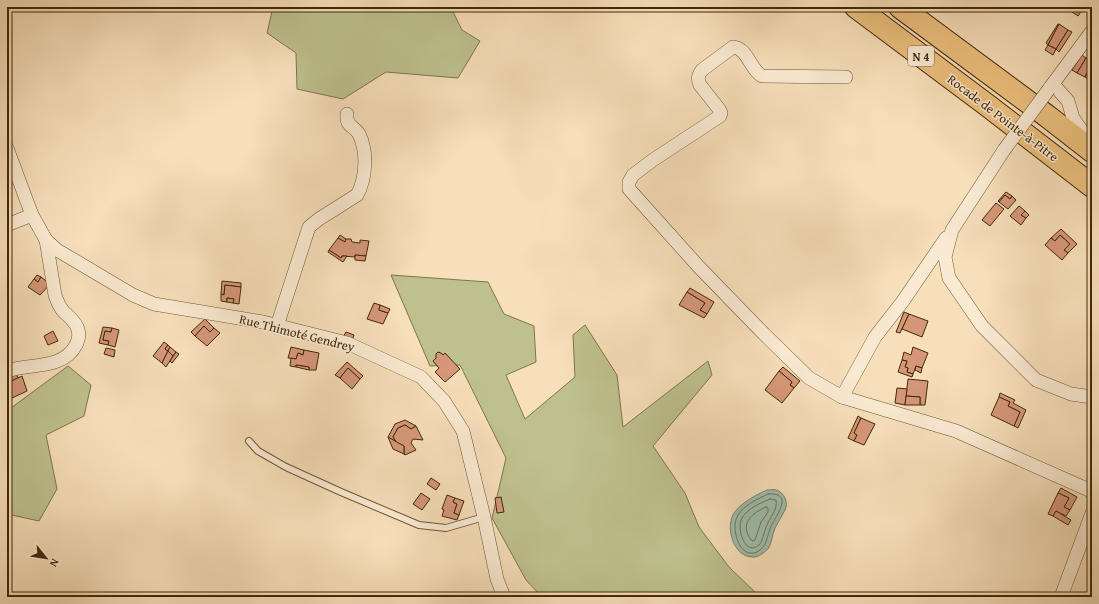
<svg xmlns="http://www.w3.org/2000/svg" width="1099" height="604" viewBox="0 0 1099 604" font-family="'Gentium Book Plus',serif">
<rect width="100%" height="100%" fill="#f7dfba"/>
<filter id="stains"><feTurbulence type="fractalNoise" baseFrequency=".005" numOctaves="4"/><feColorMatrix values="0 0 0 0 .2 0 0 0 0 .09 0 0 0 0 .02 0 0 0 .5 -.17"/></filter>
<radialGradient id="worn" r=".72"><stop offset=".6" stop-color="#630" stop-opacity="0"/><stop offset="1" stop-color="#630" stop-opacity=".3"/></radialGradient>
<g fill="#bec18e" stroke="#7f754c">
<polygon points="273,7 451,8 462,30 480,41 458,78 386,72 343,99 297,89 296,53 267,33"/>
<polygon points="391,275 488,282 504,314 534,326 536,362 506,375 525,419 575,377 573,335 585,325 617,375 623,427 708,361 712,375 653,446 685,493 699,527 729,567 760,597 542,597 526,580 492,518 506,458 460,365 430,366"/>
<polygon points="68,366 91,385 84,416 46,435 57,489 39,521 7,514 7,411"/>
</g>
<path fill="#9ebdab" stroke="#78826b" d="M767,490C770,490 774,489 776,490C784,492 789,503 785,510C782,516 778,522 775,528C772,535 772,543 768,549C764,553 757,558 752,557C733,556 725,527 734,513C742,502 756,495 767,490Z"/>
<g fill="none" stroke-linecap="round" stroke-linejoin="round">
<g stroke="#6f735a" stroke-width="1">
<path d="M768,494C795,492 776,516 771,526C767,536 767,547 757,552C739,560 730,527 738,515C744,505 758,499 768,494Z"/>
<path d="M770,499L776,500C778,510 770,517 767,525C764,531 763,541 759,545C745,557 736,528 742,518C747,509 760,503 770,499Z"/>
<path d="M766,507L768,508V512L761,522L755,540L752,541C739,525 750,514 766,507Z"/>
</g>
</g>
<g fill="#d69779" stroke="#40290a">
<polygon points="1071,7 1076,10 1079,7 1084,7 1078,16 1069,10"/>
<polygon points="1058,24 1059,24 1048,45 1046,43"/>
<polygon points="1059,24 1068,30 1056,49 1048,45"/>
<polygon points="1068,30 1072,32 1059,52 1056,49"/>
<polygon points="1048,45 1056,49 1053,55 1045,50"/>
<polygon points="1092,47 1092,58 1087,55"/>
<polygon points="1082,55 1086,58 1077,73 1072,70"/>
<polygon points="1086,58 1092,61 1092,75 1087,73 1085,77 1077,73"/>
<polygon points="1087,73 1092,76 1089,80 1085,77"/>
<polygon points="1006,192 1012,196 1010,199 1005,195 999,202 998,201"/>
<polygon points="1005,195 1010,199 1012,196 1016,200 1008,209 999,202"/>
<polygon points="996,203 1004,209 990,226 982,220"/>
<polygon points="1019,206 1025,211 1021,215 1026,218 1021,225 1010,216"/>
<polygon points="1025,211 1029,215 1026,218 1021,215"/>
<polygon points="1061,229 1077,244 1068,253 1064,250 1070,244 1060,235 1055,241 1051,238"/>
<polygon points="340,235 346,239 345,242 338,238"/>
<polygon points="1060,235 1070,244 1064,250 1068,253 1062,260 1045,245 1051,238 1055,241"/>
<polygon points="338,238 345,242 346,239 351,239 352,242 360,243 360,240 369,241 366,256 355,255 355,257 342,256 341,258 329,250"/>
<polygon points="329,250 341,258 342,256 347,256 343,262 328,252"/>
<polygon points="355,255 366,256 365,261 355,260"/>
<polygon points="37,275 41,277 38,282 34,279"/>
<polygon points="41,277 50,284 40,295 28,287 34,279 38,282"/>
<polygon points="222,281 241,283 241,287 225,285 224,295 221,294"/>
<polygon points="225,285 241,287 239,304 233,303 234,299 227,298 227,302 221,301 221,294 224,295"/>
<polygon points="690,288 714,302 707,314 700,310 705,303 687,292"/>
<polygon points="687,292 705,303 700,310 707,314 704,318 679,305"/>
<polygon points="227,298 234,299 233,303 227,302"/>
<polygon points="374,303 380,305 379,310 388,313 383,324 367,319"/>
<polygon points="380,305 390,309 388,313 379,310"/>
<polygon points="904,312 909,314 900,333 896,332"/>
<polygon points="909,314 928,321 922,337 902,329"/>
<polygon points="205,319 214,328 210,332 204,326 195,336 191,332"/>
<polygon points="204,326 210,332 214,328 220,333 207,346 195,336"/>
<polygon points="103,327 112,328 111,332 105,331 103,340 109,341 108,345 99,343"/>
<polygon points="112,328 119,330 115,347 108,345 109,341 103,340 105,331 111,332"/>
<polygon points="53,331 58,341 48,345 44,336"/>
<polygon points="346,332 354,335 352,341 343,337"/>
<polygon points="164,342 168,345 165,349 168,351 162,363 153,356"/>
<polygon points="168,345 170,347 168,351 165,349"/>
<polygon points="170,347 176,352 173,356 168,351"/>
<polygon points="291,347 304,350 303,355 298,353 296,359 288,358"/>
<polygon points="913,347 928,353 922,368 916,366 913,374 907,372 908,368 905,367 907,361 902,360 904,352 911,355"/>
<polygon points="106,348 115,350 114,357 104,354"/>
<polygon points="304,350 319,353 316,370 309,370 309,367 296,365 296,367 290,366 291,358 296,359 298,353 303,355"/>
<polygon points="168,351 173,356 166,367 162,363"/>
<polygon points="176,352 179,354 172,363 170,361"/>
<polygon points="438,352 441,353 443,355 445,353 460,369 445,382 435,372 439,368 433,361 436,358 436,354"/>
<polygon points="902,360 907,361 905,367 908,368 907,372 913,374 912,377 898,372"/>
<polygon points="347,362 363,376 360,379 348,368 340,378 335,375"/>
<polygon points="296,365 309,367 309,370 296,367"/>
<polygon points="916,366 922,368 921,373 915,370"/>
<polygon points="783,367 800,381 794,388 790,385 792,382 779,371"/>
<polygon points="348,368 360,379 352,389 340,378"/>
<polygon points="779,371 792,382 790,385 794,388 782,403 765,390"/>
<polygon points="16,373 18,378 7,383 7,377"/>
<polygon points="22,376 27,391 12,398 7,383"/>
<polygon points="908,379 928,381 925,405 920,405 920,397 906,396"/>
<polygon points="7,385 12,398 8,400 7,397"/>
<polygon points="897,388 907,389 905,405 895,403"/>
<polygon points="1000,393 1015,400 1013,403 1026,410 1018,428 1014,426 1020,412 1008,406 1010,402 999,397"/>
<polygon points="906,396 920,397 920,405 905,405"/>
<polygon points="999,397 1010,402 1008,406 1020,412 1014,426 991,415"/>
<polygon points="858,416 861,418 854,433 857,435 854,441 848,438"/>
<polygon points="861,418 875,424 864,445 854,441 857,435 854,433"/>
<polygon points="405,420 416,426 411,429 405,425 398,428 393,437 397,443 388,437 395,424"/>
<polygon points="405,425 411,429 416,426 423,440 413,439 411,443 416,450 405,455 404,454 404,446 397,443 393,437 398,428"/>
<polygon points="388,437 404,446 404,454 393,449"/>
<polygon points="431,478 440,484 436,490 427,484"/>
<polygon points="1061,488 1077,497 1070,510 1064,507 1069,498 1058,493"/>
<polygon points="421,493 430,499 422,510 413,504"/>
<polygon points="1058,493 1069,498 1064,507 1070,510 1066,516 1056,511 1053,516 1048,514"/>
<polygon points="447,495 455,498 453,502 457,504 454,513 459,515 457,520 442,516 444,510 442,509"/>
<polygon points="501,497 504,512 497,513 495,498"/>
<polygon points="455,498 464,501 459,515 454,513 457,504 453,502"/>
<polygon points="1056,511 1071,520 1068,525 1053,516"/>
</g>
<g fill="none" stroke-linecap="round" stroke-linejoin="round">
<defs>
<polyline id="lane" points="249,441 258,451 286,467 341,492 419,525 446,528 484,517"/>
<g id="street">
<path d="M846,77L762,76C750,70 748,48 733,47L702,70C698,75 697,79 700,85L719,109L721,113L720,116L653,160L633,175L629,182V189L698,266L764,334L809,378L842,397L956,431L1089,490L1092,493"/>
<polyline points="1053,84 1068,101 1073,118 1082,131 1092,140"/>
<polyline points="1049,89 1092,31"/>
<polyline points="7,148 32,215 46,240 57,250 133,295 154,304 263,322 347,343 421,377 444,401 463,431 484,517 497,579 504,597"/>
<polyline points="1004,150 952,230 945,257 949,278 982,326 1036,380 1071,394 1092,397"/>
<polyline points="7,225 32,215"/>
<path d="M277,326L309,227L319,219L357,195C366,179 368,152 359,134C354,125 346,128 347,114"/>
<path d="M7,371C30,363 63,370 76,345C79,339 80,333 77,327C74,320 68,316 63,311C59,306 57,301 55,295L46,240"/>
<polyline points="842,397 875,337 903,301 946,238"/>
<polyline points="1061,597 1092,513"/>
</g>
<g id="highway">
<polyline points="856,7 987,105 1092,186"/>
<polyline points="900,7 1047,116 1092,151"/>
</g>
</defs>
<use href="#lane" stroke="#6e5636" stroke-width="8"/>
<use href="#street" stroke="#6e5636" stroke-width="14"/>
<use href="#highway" stroke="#40290a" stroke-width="24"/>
<use href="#lane" stroke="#faead2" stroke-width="6"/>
<use href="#street" stroke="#faead2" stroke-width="13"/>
<use href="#highway" stroke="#ecc07d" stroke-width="22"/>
<defs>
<polyline id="street-bridge" points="1004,150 1049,89"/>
</defs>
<use href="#street-bridge" stroke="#6e5636" stroke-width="14" stroke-linecap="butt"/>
<use href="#street-bridge" stroke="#faead2" stroke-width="13"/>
</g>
<g text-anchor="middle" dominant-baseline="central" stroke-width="3" stroke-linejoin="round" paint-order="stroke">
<rect fill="#faead2" stroke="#786346" stroke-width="1" x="908" y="46" width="26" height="20" rx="3"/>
<g font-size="12" font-weight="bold" fill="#40290a">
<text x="921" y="56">N 4</text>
</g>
<g font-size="13" fill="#40290a" stroke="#faead2">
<text transform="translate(1003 118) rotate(37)">Rocade de Pointe-à-Pitre</text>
<text transform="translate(297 333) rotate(14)">Rue Thimoté Gendrey</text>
</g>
</g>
<rect width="1099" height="604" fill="none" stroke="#f7dfba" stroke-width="24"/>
<rect x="8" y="8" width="1083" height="588" fill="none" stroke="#40290a" stroke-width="2"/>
<rect x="12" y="12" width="1075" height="580" fill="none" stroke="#40290a"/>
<g transform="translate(46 558) rotate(120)" stroke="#faead2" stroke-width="3" paint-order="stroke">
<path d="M0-3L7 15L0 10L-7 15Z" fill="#40290a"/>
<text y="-6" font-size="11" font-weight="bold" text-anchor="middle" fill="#40290a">N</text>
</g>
<rect width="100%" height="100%" filter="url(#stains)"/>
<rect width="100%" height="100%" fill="url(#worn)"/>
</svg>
